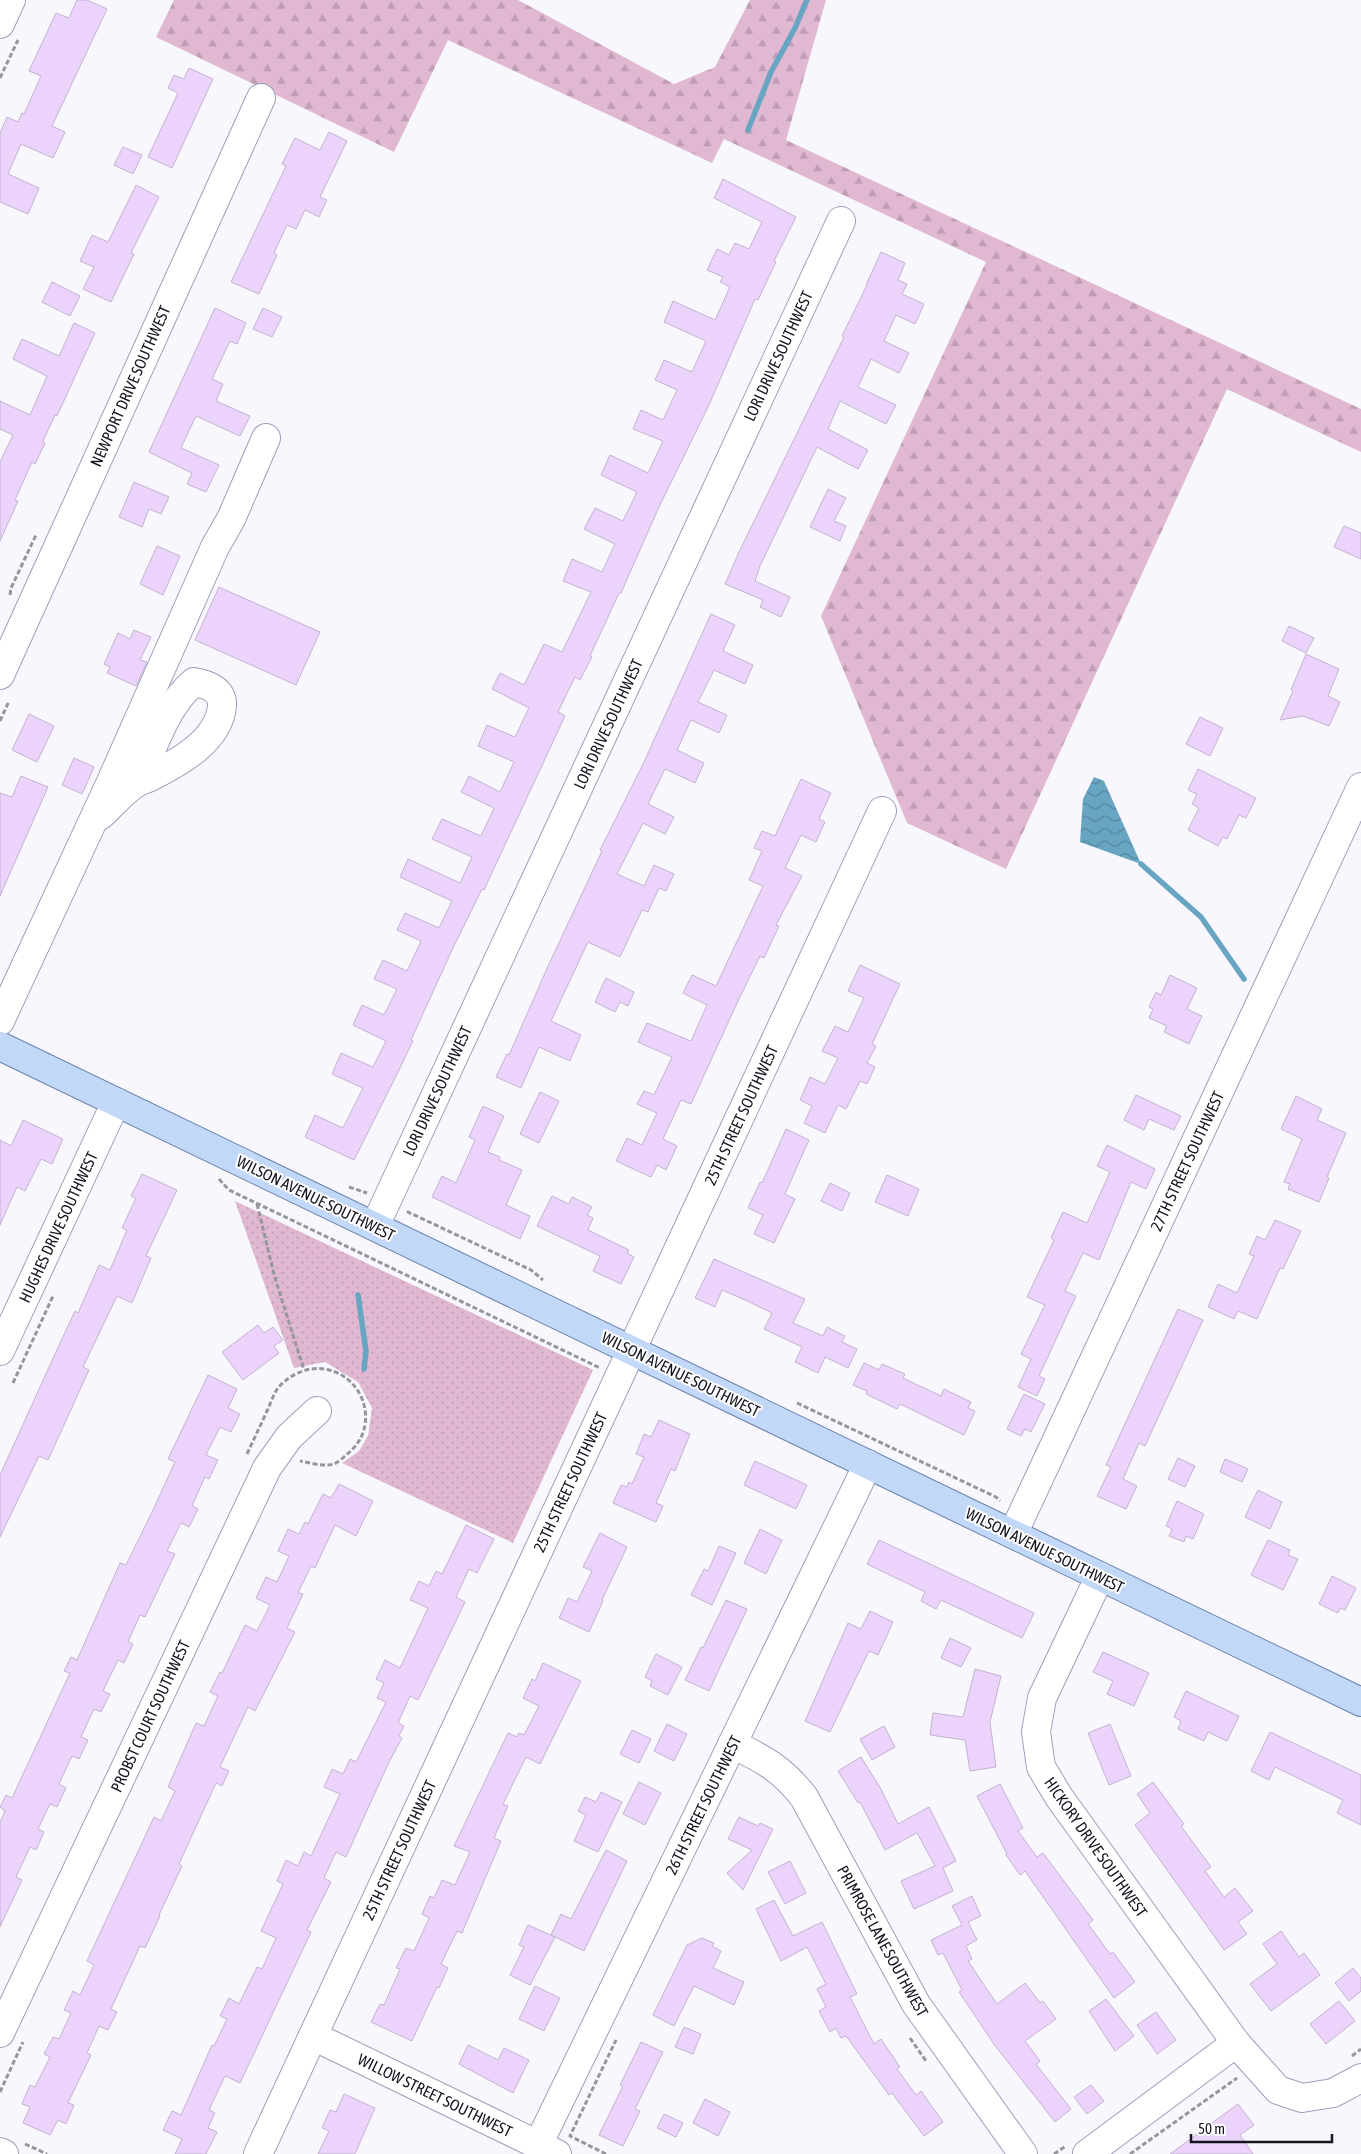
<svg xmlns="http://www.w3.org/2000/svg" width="1361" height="2154" viewBox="0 0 1361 2154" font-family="'Asap Condensed',sans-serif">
<defs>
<pattern id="forest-firs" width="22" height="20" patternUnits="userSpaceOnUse" patternTransform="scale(1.25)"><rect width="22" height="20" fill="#e0b8d2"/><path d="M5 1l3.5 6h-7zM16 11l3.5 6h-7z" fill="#bf9db4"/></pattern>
<pattern id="park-dots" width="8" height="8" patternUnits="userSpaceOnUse" patternTransform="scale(1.25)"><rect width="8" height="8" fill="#e0b8d2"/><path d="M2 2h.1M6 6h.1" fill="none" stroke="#bf9db4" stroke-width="1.8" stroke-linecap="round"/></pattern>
<pattern id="water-waves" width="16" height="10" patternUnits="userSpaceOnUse" patternTransform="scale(1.25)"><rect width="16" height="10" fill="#67a5c2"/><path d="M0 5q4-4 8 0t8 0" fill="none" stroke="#54859d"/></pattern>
</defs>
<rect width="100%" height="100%" fill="#f7f7fd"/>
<polygon fill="url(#forest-firs)" points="174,0 518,0 674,84 715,67 750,0 826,0 786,140 1361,409 1361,452 1227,389 1006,869 907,823 821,616 986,262 724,139 712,163 448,40 394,152 156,37"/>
<polygon fill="url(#park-dots)" points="235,1201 593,1370 513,1543 342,1463 359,1451 368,1436 372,1408 358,1382 325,1362 294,1368"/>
<polygon fill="url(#water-waves)" points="1094,777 1104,781 1141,864 1080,842 1083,799"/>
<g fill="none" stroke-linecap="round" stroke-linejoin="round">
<g stroke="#67a5c2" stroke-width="5.5">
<polyline points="748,130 771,72 795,28 807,0"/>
<polyline points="1141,864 1201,917 1244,979"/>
<polyline points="358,1295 366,1351 364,1369"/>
</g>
</g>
<g fill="#ebd3fc" stroke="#c4b3cf">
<polygon points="77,0 87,0 107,9 52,126 65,132 53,158 21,144 8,174 39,188 28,214 0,202 0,133 7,117 18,122 22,113 24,114 41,76 29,71 56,13 69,18"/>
<polygon points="189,68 213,79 172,168 148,157 178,93 168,88 174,75 184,79"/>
<polygon points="329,132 347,141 320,197 327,200 319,217 305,210 296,229 287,225 274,253 277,255 259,294 231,282 286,166 282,164 295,138 320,150"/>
<polygon points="123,147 142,155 133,174 114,165"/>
<polygon points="723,179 796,217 774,261 776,262 758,300 755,299 709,405 659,507 621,593 619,593 590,656 592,657 580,680 575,677 558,712 565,716 484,890 482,889 453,948 411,1040 413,1041 398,1072 354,1160 305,1137 315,1115 343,1128 363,1088 332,1074 341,1053 373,1067 386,1041 353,1025 362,1005 384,1015 397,989 374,979 383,960 407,971 421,941 397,930 405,913 439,928 452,901 400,877 408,859 460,883 472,857 432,839 442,819 481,836 494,808 461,792 469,776 500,792 514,762 478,746 487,725 515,737 529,708 492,689 500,673 524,685 544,644 562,652 591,592 563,581 572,559 602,572 615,544 584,529 595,508 623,521 637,492 601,475 610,455 648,473 663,441 633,429 641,410 663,420 677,390 655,380 664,360 692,372 706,341 664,322 673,301 715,320 730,287 720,282 723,277 707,270 717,249 729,255 735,243 749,249 762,222 714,198"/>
<polygon points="136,185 159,197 131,253 134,254 111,302 83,289 94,267 80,261 92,235 108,242"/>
<polygon points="881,252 905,263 898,280 907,284 902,294 924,304 915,324 896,315 884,341 909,353 899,373 871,359 858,387 896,405 886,424 840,401 828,429 868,450 858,469 817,447 760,566 755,581 790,597 781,617 760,607 763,600 725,584 740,550 844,337 842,336 867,285 866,285"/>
<polygon points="52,282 80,296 70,316 42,302"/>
<polygon points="215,308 246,323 237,344 230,341 212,379 223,384 216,401 250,416 240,436 196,416 181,448 219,465 206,492 187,484 192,473 149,452"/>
<polygon points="263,308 282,317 272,337 253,329"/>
<polygon points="74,323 95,333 57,416 55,415 43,441 45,443 35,464 32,462 15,500 18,501 0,541 0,462 13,435 0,429 0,401 30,415 47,376 13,359 22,339 59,356"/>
<polygon points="134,482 169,497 161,514 149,509 142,527 119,517"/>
<polygon points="828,489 846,498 834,521 846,526 840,541 810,527"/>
<polygon points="1344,526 1361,533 1361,559 1334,547"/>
<polygon points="157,546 180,556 163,595 140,584"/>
<polygon points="219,587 320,632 296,685 195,640"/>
<polygon points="711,614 735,625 723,651 753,665 745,684 714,670 698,702 727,715 719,733 691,720 677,750 704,763 695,783 665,769 648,804 674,817 665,834 643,823 617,874 644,886 654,865 674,874 666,891 659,888 648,912 642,910 620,957 588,942 551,1021 581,1035 570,1061 539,1047 521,1088 496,1077 507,1054 509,1055 549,964 602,851 600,850 644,762"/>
<polygon points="1289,626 1314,638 1306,653 1282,641"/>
<polygon points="134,630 151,637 140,660 147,662 136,686 107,673 110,667 104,664 118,633 130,639"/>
<polygon points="1306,654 1339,669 1328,696 1340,702 1329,726 1303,716 1280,720 1293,691 1291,690"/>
<polygon points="29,714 54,726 37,762 12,750"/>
<polygon points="1200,717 1223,728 1210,756 1186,744"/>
<polygon points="74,758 94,767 82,794 62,785"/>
<polygon points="1198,769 1256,798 1246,818 1239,815 1227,839 1223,837 1218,846 1188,830 1199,808 1192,804 1197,794 1188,790"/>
<polygon points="21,776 48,787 0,896 0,793 12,797"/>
<polygon points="801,779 831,793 819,819 825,822 816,842 801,835 785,868 802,876 776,925 779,926 764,958 760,956 738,1001 691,1104 681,1100 663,1139 677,1146 666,1170 657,1165 651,1177 616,1161 627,1138 642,1145 657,1113 637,1104 644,1091 654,1095 672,1057 638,1042 647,1023 691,1041 707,1005 683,993 692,975 716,986 763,886 749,880 762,851 754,848 762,831 775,836"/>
<polygon points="860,965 900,984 872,1044 876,1046 867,1063 875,1067 867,1084 860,1081 846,1109 838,1105 825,1133 804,1123 812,1106 800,1100 810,1077 825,1084 838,1058 822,1051 835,1026 848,1032 864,998 848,991"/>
<polygon points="1170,975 1197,988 1187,1009 1202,1016 1189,1044 1164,1032 1167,1026 1149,1018 1153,1009 1149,1007 1156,992 1161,995"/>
<polygon points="606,978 634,992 628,1006 620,1002 615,1012 595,1002"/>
<polygon points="540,1092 559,1101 539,1143 520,1134"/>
<polygon points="1136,1095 1181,1116 1174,1130 1149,1119 1144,1130 1124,1120"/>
<polygon points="1296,1096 1322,1109 1317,1120 1346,1133 1327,1177 1329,1178 1319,1202 1288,1189 1290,1184 1284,1182 1302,1139 1281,1129"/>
<polygon points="483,1106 504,1116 488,1152 500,1157 499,1160 522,1170 506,1205 530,1216 520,1239 432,1197 442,1176 456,1183 475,1140 469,1137"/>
<polygon points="23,1120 63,1139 52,1164 41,1159 25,1191 17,1187 0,1225 0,1140 11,1146"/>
<polygon points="786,1129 809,1140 785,1194 795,1199 774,1243 754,1234 763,1215 748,1208 760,1182 762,1183"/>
<polygon points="1107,1145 1155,1169 1146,1189 1131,1182 1099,1260 1083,1253 1065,1291 1076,1296 1039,1376 1045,1379 1037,1396 1018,1387 1031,1359 1021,1354 1045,1305 1027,1297 1054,1240 1051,1238 1063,1212 1087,1223 1110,1172 1097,1166"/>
<polygon points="142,1174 177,1190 146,1256 151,1258 132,1303 117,1296 83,1367 89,1370 48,1460 39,1456 0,1537 0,1475 60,1343 75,1311 78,1313 99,1265 110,1270 127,1230 122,1228 136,1198 131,1196"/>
<polygon points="887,1175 919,1189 908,1216 875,1202"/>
<polygon points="830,1183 850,1193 842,1211 821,1201"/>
<polygon points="552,1196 569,1204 572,1197 592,1207 587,1215 593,1218 588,1230 629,1250 627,1253 634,1257 621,1284 593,1271 600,1256 537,1226"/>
<polygon points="1275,1220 1301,1231 1283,1269 1280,1268 1257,1319 1238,1311 1234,1319 1208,1307 1218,1284 1237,1293 1254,1256 1249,1254 1257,1236 1265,1240"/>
<polygon points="714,1259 805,1299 793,1323 823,1336 827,1327 845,1336 842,1342 857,1349 848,1368 825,1357 818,1373 795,1362 802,1347 764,1329 772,1313 745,1300 722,1290 715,1307 695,1298"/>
<polygon points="1178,1309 1203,1320 1145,1446 1139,1443 1123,1479 1137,1486 1126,1509 1097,1496 1111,1467 1106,1465"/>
<polygon points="258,1325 264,1333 273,1327 283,1340 274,1346 279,1353 243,1380 222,1352"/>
<polygon points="864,1363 879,1370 882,1364 905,1374 903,1378 941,1396 944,1389 971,1402 968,1408 975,1411 964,1435 900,1404 897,1409 866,1394 867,1391 853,1385"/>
<polygon points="208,1375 237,1389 228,1408 240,1414 231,1432 220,1427 206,1455 218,1460 209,1479 205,1477 192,1506 198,1509 189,1527 181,1523 167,1551 175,1554 145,1617 140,1615 128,1642 133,1644 124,1663 118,1660 103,1691 110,1694 101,1712 94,1709 81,1737 88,1740 79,1759 72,1756 59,1784 66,1788 57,1807 50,1804 38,1829 44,1832 36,1850 30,1847 16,1877 22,1880 0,1927 0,1822 5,1811 0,1807 6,1795 12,1798 70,1673 64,1671 71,1657 77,1660 120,1563 126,1565 153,1510 175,1462 168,1459"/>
<polygon points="1024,1394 1045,1404 1031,1432 1025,1429 1021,1436 1007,1429"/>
<polygon points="659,1420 690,1434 675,1471 671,1469 656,1503 663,1506 656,1522 613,1503 621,1485 627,1487 629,1482 632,1484 644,1457 636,1454 644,1434 651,1437"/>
<polygon points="1178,1458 1195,1466 1185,1487 1168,1479"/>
<polygon points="1225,1459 1248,1469 1242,1482 1220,1472"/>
<polygon points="755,1461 807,1485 796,1509 744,1485"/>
<polygon points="339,1484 373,1501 356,1536 335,1525 315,1568 311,1566 298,1593 303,1594 287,1628 295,1632 255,1711 248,1707 220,1767 229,1771 222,1786 216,1783 179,1864 182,1866 159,1915 160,1916 145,1948 140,1946 111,2009 117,2012 108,2030 99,2026 87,2053 91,2055 68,2103 74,2105 66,2124 58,2120 50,2135 23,2123 30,2107 22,2104 30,2085 35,2087 50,2057 44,2054 53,2037 59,2039 71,2013 64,2010 73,1991 80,1995 94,1965 87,1961 154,1817 161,1821 175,1791 168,1787 196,1723 204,1726 218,1696 210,1692 220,1672 222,1673 245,1625 257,1631 270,1605 256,1598 266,1577 277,1582 289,1556 278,1551 288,1529 299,1534 305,1522 308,1524 323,1494 331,1498"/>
<polygon points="1258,1490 1282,1502 1270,1529 1245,1517"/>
<polygon points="1177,1501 1204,1514 1193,1539 1186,1536 1184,1542 1169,1536 1172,1529 1166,1526"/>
<polygon points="466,1525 494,1539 477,1573 469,1569 456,1597 465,1602 418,1700 410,1696 398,1723 404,1726 399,1736 402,1738 389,1762 346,1857 336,1852 324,1878 331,1882 307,1930 311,1932 240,2083 225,2076 209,2110 215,2113 208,2128 217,2132 206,2154 175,2154 182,2139 163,2130 172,2111 181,2115 212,2045 214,2046 227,2019 220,2016 229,1998 239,2004 257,1967 262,1969 276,1938 261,1931 283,1884 277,1881 286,1860 298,1866 304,1852 311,1856 340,1794 324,1787 332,1769 343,1774 350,1759 356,1762 386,1702 377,1698 384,1683 376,1679 385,1660 400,1668 428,1608 410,1600 419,1581 429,1586 436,1571 442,1574"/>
<polygon points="760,1529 782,1540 766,1574 744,1563"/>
<polygon points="600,1533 627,1547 602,1600 603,1601 589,1632 559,1618 568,1598 577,1602 592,1571 583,1567"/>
<polygon points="879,1540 1034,1613 1022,1638 941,1600 936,1609 921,1601 925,1592 867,1564"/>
<polygon points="1268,1540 1290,1550 1288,1555 1298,1559 1283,1590 1251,1575"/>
<polygon points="719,1546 736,1553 712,1605 691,1595 704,1569 708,1571"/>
<polygon points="1332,1576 1356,1588 1345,1610 1340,1608 1338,1613 1319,1604"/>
<polygon points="726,1600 747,1609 709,1691 685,1680 701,1647 703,1648"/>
<polygon points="870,1611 893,1622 878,1655 869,1651 830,1732 805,1721 848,1623 861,1629"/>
<polygon points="950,1638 971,1648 961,1667 941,1658"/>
<polygon points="1103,1652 1149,1673 1134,1706 1107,1694 1113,1681 1093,1672"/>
<polygon points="656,1654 682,1667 668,1695 650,1686 652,1681 645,1677"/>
<polygon points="543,1663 581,1681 540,1764 526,1757 503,1804 508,1806 494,1838 501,1841 462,1933 457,1931 441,1964 448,1968 439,1988 437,1987 412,2041 371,2022 380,2004 384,2005 400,1969 396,1968 406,1948 414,1951 429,1918 422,1914 430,1896 434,1898 442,1880 455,1885 470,1852 454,1846 508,1733 517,1737 519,1733 524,1735 539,1706 523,1698 532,1679 535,1681"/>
<polygon points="975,1669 1001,1676 990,1722 996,1767 970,1771 965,1740 930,1735 933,1713 963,1717"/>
<polygon points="1186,1691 1239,1716 1227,1741 1208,1732 1204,1741 1178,1729 1181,1721 1174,1717"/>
<polygon points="667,1724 687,1734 674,1761 654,1751"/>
<polygon points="1110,1724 1131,1776 1109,1785 1088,1733"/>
<polygon points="884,1726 895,1747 872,1760 860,1739"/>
<polygon points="632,1730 651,1739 639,1763 620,1754"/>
<polygon points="1270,1732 1361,1775 1361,1825 1337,1813 1343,1800 1275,1767 1269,1780 1251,1771"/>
<polygon points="861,1757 881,1789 898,1824 929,1807 956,1861 943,1868 953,1891 914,1909 901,1881 935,1866 917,1833 885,1850 860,1802 858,1803 838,1771"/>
<polygon points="639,1782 661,1793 645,1825 623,1814"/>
<polygon points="1153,1782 1184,1824 1181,1826 1211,1867 1205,1871 1224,1897 1235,1888 1253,1911 1238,1922 1247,1934 1224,1950 1135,1825 1150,1813 1137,1794"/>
<polygon points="1000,1784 1023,1828 1018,1831 1037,1857 1043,1853 1093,1920 1088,1924 1110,1954 1113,1952 1135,1982 1114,1998 1025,1871 1020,1875 1006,1855 1007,1854 977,1796"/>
<polygon points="601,1792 622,1802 598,1852 574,1841 586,1815 578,1811 585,1797 596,1802"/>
<polygon points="739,1817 758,1826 760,1823 773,1829 743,1890 727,1873 752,1850 728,1839"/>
<polygon points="606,1850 627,1861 584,1951 551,1935 561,1914 571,1919"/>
<polygon points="790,1861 806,1893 785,1904 768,1872"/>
<polygon points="972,1896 981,1916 968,1922 977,1940 966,1946 972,1959 968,1961 997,2004 1025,1983 1040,2003 1043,2001 1056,2019 1025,2041 1040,2061 1036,2064 1071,2109 1055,2122 996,2047 959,1992 962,1990 943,1953 938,1955 931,1940 962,1925 952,1906"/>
<polygon points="774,1900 793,1936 822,1922 857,1994 850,1997 874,2044 881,2039 900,2067 897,2069 916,2095 921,2091 943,2122 924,2136 892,2093 889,2095 846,2036 841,2038 836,2028 830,2032 819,2011 826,2007 817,1989 826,1984 807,1947 781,1961 756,1909"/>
<polygon points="528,1925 555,1937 530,1985 510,1975 524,1947 519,1945"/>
<polygon points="1281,1931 1299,1957 1304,1953 1320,1975 1271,2011 1250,1984 1277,1964 1263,1944"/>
<polygon points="702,1938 714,1943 712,1946 721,1951 713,1968 744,1982 734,2005 694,1986 674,2026 653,2015 687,1945"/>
<polygon points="1353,1968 1361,1978 1361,1991 1349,2001 1335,1983"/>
<polygon points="535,1986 560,1998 544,2031 519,2019"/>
<polygon points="1106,1999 1134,2036 1115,2051 1089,2011"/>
<polygon points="1339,2001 1355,2021 1326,2044 1310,2024"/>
<polygon points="1156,2012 1176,2040 1157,2054 1137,2025"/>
<polygon points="684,2027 701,2034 693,2054 675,2047"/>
<polygon points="641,2042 663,2052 635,2109 640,2111 623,2146 599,2135 623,2086 620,2085"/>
<polygon points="468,2045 498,2060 504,2048 529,2060 513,2093 459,2064"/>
<polygon points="1091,2085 1104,2101 1087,2114 1074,2097"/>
<polygon points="344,2094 375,2108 355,2154 318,2154 329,2131 322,2128 330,2110 336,2112"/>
<polygon points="705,2099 730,2112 718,2136 693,2123"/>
<polygon points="1238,2104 1254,2125 1240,2135 1253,2154 1170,2154"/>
<polygon points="664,2114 683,2123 676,2137 657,2128"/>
</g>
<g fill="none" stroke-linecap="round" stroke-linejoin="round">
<defs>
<g id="minor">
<polyline points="0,24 11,0"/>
<polyline points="0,675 261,98"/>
<path d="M101,815C113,804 124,790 138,782C143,779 148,779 152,776C180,762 219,740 222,706C223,690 207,684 194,682C165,706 153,748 138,782"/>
<polyline points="0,1021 110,784 215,547 231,519 266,438"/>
<polyline points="375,1226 841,221"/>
<polyline points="0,1351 116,1102"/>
<polyline points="1013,1534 1361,787"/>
<polyline points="1100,1576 1042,1698 1036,1732 1041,1767 1059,1797 1236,2043"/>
<path d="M732,1744C764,1759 782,1769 804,1797L916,2004L1023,2154"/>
<polyline points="0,2033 267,1468 289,1437 317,1411"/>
<polyline points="313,2036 557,2154"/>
<polyline points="538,2145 868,1464"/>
<polyline points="0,2152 4,2154"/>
<polyline points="258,2154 882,811"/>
<polyline points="1087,2154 1236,2043 1278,2090 1302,2098 1333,2093 1361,2078"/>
</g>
<polyline id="major" points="0,1046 1361,1702"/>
</defs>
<use href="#minor" stroke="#9e9fbc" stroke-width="30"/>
<use href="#major" stroke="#6b83a9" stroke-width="30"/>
<g stroke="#96969e" stroke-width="3" stroke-dasharray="5 2.5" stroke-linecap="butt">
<polyline points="0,78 18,40"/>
<polyline points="10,595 11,588 36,535"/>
<polyline points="0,721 9,701"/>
<polyline points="219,1179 229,1190 600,1368"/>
<polyline points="349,1187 367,1193"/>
<polyline points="257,1204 275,1278 304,1370"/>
<polyline points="409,1211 408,1212 531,1270 543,1280"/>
<polyline points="13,1383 53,1296"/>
<polyline points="797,1403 996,1497 1000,1501"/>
<path d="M247,1454C254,1439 261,1424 268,1409C271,1402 274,1393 278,1388C286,1378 299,1371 311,1369C360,1363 386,1425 346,1455C343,1458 338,1462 334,1464C323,1467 311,1463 300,1461"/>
<polyline points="910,2038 926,2061"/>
<polyline points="1352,2056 1361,2049"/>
<polyline points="0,2092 23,2042"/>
<polyline points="25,2144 47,2154"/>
<polyline points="606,2154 570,2136 616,2040"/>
<polyline points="1054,2154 1066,2146"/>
<polyline points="1130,2154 1237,2078"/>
</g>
<use href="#minor" stroke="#fff" stroke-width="28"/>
<use href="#major" stroke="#c2d8f8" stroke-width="28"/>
</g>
<g text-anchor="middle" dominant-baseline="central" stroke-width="4" stroke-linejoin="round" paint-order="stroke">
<g font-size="16" fill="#151520" stroke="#fff">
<text transform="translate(778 356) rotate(-65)">LORI DRIVE SOUTHWEST</text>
<text transform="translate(130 386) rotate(-66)">NEWPORT DRIVE SOUTHWEST</text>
<text transform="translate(608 724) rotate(-65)">LORI DRIVE SOUTHWEST</text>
<text transform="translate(437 1091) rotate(-65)">LORI DRIVE SOUTHWEST</text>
<text transform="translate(741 1115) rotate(-65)">25TH STREET SOUTHWEST</text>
<text transform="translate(1187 1161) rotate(-65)">27TH STREET SOUTHWEST</text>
<text transform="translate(316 1198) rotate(26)">WILSON AVENUE SOUTHWEST</text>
<text transform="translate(58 1227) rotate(-65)">HUGHES DRIVE SOUTHWEST</text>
<text transform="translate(681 1374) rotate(26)">WILSON AVENUE SOUTHWEST</text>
<text transform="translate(570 1482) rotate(-65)">25TH STREET SOUTHWEST</text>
<text transform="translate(1045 1550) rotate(26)">WILSON AVENUE SOUTHWEST</text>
<text transform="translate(150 1716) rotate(-65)">PROBST COURT SOUTHWEST</text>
<text transform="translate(703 1805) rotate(-64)">26TH STREET SOUTHWEST</text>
<text transform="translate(1096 1847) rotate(55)">HICKORY DRIVE SOUTHWEST</text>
<text transform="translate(399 1850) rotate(-65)">25TH STREET SOUTHWEST</text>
<text transform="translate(883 1941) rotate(61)">PRIMROSE LANE SOUTHWEST</text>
<text transform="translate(435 2095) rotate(26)">WILLOW STREET SOUTHWEST</text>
</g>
</g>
<path d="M1191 2134v8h141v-8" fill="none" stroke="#151520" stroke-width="2.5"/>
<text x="1198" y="2134" font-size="15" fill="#151520" stroke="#ffffff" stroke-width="4" paint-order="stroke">50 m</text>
</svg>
